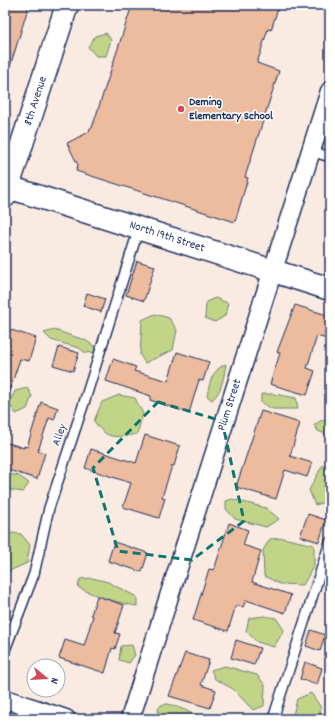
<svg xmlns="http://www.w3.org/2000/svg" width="335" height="724" viewBox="0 0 335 724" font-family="Dekko,sans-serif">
<rect width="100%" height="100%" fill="#faebe2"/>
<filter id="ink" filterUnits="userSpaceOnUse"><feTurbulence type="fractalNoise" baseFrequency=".025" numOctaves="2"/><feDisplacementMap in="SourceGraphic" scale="8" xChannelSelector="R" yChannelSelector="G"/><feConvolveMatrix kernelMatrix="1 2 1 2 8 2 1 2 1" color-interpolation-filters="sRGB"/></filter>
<g filter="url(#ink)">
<g fill="#c2d488" stroke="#6e8273">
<polygon points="106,33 111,40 106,56 96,56 88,47 95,36"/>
<polygon points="215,298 228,303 225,316 215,322 205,318 206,302"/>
<polygon points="155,314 169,318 177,330 173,350 145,363 140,355 142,320"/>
<polygon points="54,330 85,340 94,346 95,352 86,353 79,348 51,340 44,333"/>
<path d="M226,364C224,376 222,392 212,400L207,396C210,382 211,371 226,364Z"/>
<polygon points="27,388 32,396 27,409 16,414 9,404 15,391"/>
<polygon points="261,394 274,394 296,398 298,409 273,409 261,403"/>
<path d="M119,395L135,398L143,414L137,434C117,438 106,440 94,421L102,402Z"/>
<polygon points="322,420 330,421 330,436 318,431 314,425"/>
<polygon points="330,464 330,501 315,505 309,490 322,466"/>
<polygon points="9,474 19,476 29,483 23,492 5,489 5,476"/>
<polygon points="232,499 266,508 279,519 266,527 235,519 226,509 226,501"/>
<polygon points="13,533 21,534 30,545 27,563 5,573 5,535"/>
<polygon points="283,538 314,545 314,565 303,585 280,584 264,576 263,550 270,539"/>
<path d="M92,578L108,582L137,597V606C122,604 91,595 78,587L80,579Z"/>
<polygon points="264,616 276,618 284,630 274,647 257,642 246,631 249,618"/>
<polygon points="132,645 135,655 129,663 119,660 121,646"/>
<polygon points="225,666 257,675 265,685 264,706 253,710 233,689 215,679 211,670"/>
<polygon points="311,693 320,706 321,719 292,719 297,699"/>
<path d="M168,704C183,708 195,716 211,719H160L158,709L161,705Z"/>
</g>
<g fill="#edbb9e" stroke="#1b2f5e">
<polygon points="5,5 29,5 8,73 5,72"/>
<polygon points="132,5 279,5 271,30 268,29 257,63 279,71 245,177 248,178 235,222 76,171 78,165 67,143 89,132 90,128 92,128"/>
<polygon points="137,261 155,266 144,301 126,295"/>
<polygon points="87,293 105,299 101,312 83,306"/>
<polygon points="295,305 330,316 330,340 317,336 307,368 315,371 307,395 270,384 280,353 277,352"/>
<polygon points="5,328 36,338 29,361 20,359 8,395 5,395"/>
<polygon points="59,347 79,353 73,371 53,365"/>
<polygon points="177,352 209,362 203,381 199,380 189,413 150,400 151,396 106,381 113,359 136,367 134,371 168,381"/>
<polygon points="41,402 58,408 54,420 49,418 38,451 45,453 37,479 5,469 5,442 24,448 24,446 27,447"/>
<polygon points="261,411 300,423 290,456 312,463 307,477 285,470 276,499 236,487"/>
<polygon points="145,435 180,446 174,466 172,466 162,497 165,498 159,518 123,507 131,483 85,468 91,449 136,463"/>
<polygon points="308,514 326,520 319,542 300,536"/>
<polygon points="229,523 248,530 243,545 261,551 252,582 291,595 285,613 246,600 243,607 236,605 228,631 193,620 209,569 214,570"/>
<polygon points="114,542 148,553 142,572 108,561"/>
<polygon points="97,596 124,605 115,633 120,634 115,649 112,648 105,673 59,658 65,640 84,646 93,616 91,615"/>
<polygon points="311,630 325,635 320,651 306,646"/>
<polygon points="236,640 260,648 254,665 231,658"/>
<polygon points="185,653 209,660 201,685 216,690 210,708 169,696"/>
<polygon points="305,662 322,668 317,685 300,679"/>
</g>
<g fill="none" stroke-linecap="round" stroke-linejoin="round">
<defs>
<g id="service">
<polyline points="311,151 330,157"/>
<polyline points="5,650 34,574 49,508 83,406 139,228"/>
<polyline points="273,719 330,542"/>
</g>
<g id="minor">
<polyline points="5,699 66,719"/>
<polyline points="130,719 330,91"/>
</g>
<g id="tertiary">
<polyline points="5,186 330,289"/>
<polyline points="5,196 67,5"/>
</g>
</defs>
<use href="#service" stroke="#1b2f5e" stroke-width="12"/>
<use href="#minor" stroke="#1b2f5e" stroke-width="21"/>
<use href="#tertiary" stroke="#1b2f5e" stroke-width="25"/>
<use href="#service" stroke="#fff" stroke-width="9"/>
<use href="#minor" stroke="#fff" stroke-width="18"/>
<use href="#tertiary" stroke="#fff" stroke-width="22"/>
</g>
</g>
<path fill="none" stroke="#0f766e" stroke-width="3" stroke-dasharray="8 5" stroke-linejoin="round" d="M158,402L222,421L244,521L192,560L118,551L93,468Z"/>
<circle fill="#d1495b" stroke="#fff" stroke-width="1.5" cx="181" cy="109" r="4"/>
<g text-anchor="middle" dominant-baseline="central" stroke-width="3" stroke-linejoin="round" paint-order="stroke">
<g font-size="12" fill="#1b2f5e" stroke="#fff">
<text transform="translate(36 101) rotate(-72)">8th Avenue</text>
<text transform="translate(167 237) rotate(18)">North 19th Street</text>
<text transform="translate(230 405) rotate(-72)">Plum Street</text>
<text transform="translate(60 435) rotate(-70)">Alley</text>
</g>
<g font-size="12" font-weight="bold" fill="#1b2f5e" stroke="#fff" text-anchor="start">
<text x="189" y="102">Deming<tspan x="189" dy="14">Elementary School</tspan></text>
</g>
</g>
<rect width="335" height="724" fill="none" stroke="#fff" stroke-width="20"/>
<rect x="10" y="10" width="315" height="704" fill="none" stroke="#1b2f5e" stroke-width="1.5" filter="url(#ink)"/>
<g transform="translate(46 678) rotate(108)"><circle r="19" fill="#ffffff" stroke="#a4acbf"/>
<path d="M0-3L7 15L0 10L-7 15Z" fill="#d1495b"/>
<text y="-6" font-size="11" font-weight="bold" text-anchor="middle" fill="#1b2f5e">N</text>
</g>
</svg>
